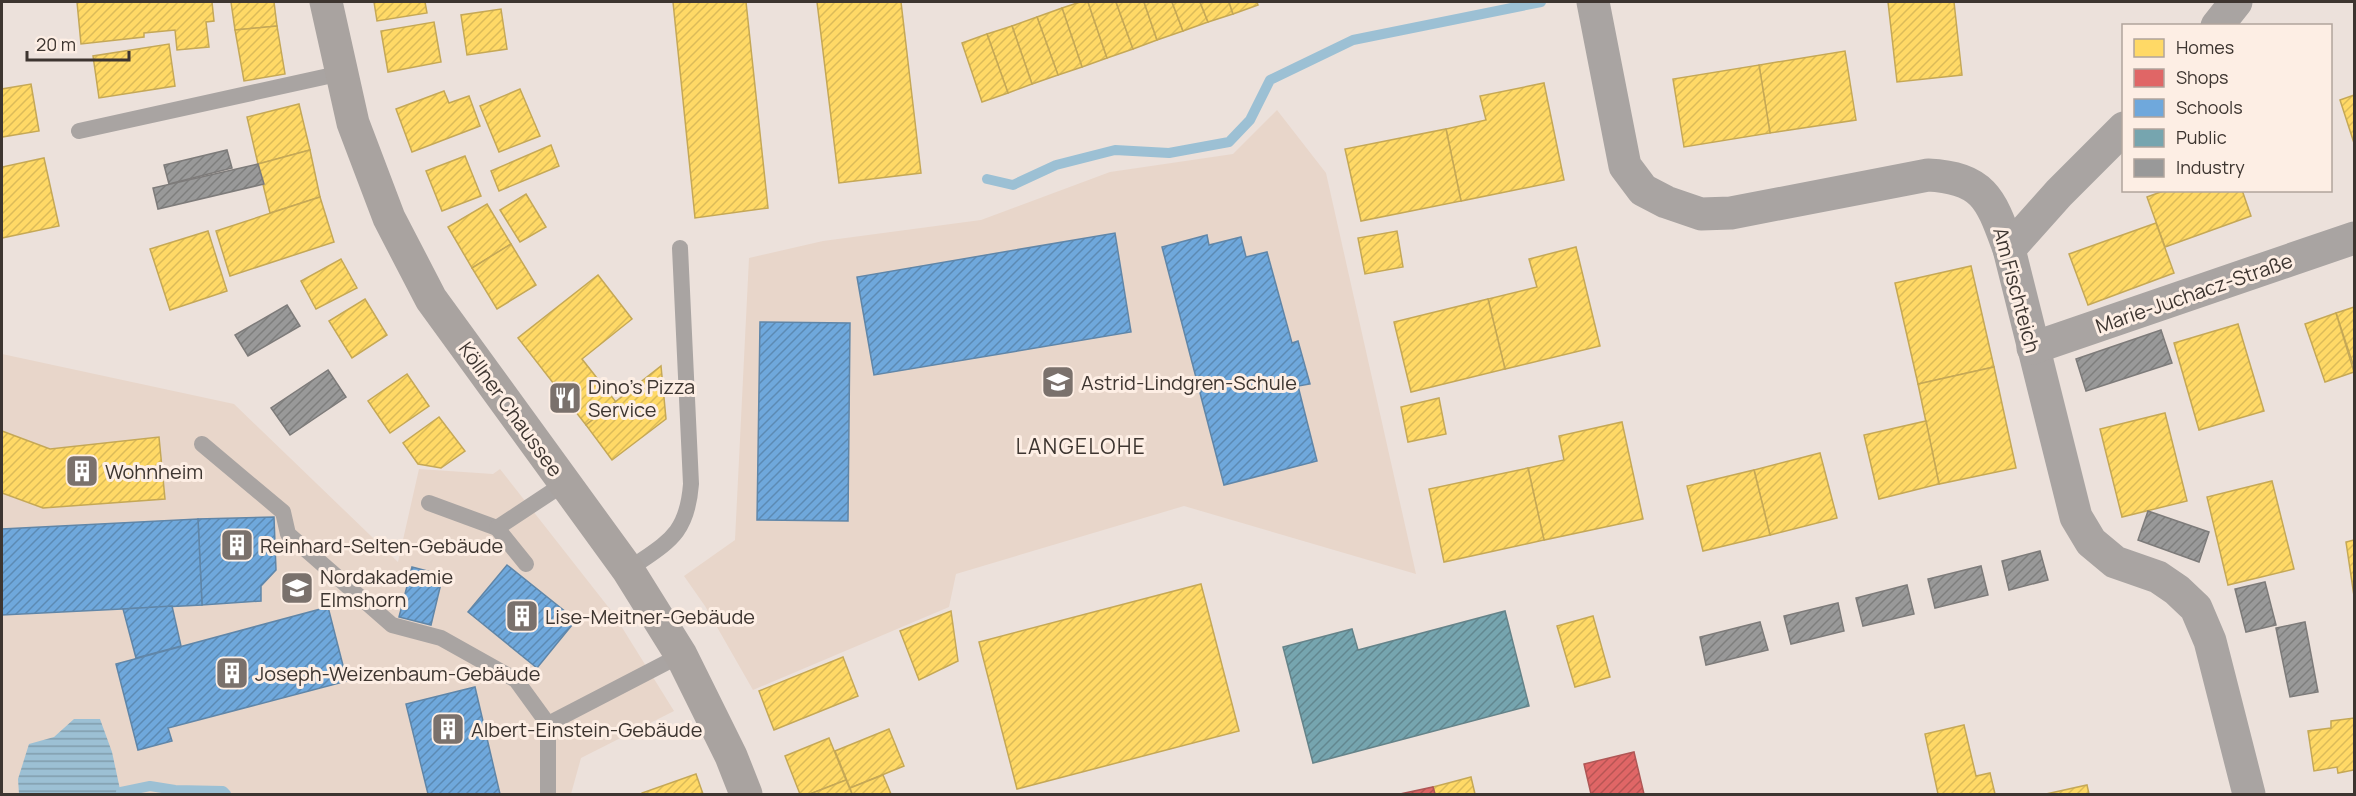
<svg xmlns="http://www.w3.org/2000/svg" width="2356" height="796" viewBox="0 0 2356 796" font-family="Manrope,sans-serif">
<defs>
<pattern id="water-rules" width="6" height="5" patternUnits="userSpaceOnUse" patternTransform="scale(1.5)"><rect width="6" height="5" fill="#9cc0d4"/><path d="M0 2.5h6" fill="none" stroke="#809dac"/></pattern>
<pattern id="homes-hatch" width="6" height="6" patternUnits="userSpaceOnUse" patternTransform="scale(1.5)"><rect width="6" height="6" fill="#ffd966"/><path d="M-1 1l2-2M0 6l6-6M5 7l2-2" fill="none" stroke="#dbbb59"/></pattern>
<pattern id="shops-hatch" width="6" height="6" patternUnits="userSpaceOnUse" patternTransform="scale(1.5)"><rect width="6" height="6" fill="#e06666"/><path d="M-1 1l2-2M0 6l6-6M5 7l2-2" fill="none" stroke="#b75554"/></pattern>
<pattern id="schools-hatch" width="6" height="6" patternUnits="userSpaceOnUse" patternTransform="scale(1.5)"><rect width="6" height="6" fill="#6fa8dc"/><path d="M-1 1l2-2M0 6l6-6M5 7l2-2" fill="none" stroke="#5c8ab3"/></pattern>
<pattern id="public-hatch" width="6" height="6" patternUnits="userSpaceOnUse" patternTransform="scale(1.5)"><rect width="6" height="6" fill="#76a5af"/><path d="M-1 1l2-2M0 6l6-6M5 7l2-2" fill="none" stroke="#62878f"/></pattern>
<pattern id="industry-hatch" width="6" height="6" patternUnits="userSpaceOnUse" patternTransform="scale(1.5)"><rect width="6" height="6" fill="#999"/><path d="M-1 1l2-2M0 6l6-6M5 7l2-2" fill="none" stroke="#7e7e7d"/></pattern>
</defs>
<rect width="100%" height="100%" fill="#ece1db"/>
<g fill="#e8d6ca">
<polygon points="1277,110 1326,173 1416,574 1184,506 956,574 949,607 753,690 705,606 684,576 735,540 749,258 823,241 981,220 1110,172 1233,154"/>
<polygon points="2,354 234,404 398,562 419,469 493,474 500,469 613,613 674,711 581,758 571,794 2,794"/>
</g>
<polygon fill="url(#water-rules)" points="74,719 100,719 112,752 121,794 19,794 18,779 29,744 54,737"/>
<g fill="url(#homes-hatch)" stroke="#c5a856" stroke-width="1.5">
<polygon points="77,2 212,2 214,21 206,22 209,47 177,50 175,30 144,33 144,37 81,44"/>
<polygon points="231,2 274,2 277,26 235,30"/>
<polygon points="374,2 425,2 427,13 377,21"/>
<polygon points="673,2 746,2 768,208 695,218"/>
<polygon points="817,2 901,2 921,173 839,183"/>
<polygon points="1080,2 1088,2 1107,58 1082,67 1062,8"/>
<polygon points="1088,2 1116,2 1133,49 1107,58"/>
<polygon points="1116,2 1144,2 1157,40 1133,49"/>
<polygon points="1144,2 1172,2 1183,31 1157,40"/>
<polygon points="1172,2 1200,2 1208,22 1183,31"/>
<polygon points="1200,2 1229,2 1233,14 1208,22"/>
<polygon points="1229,2 1257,2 1258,5 1233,14"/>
<polygon points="1888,2 1954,2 1962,75 1897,82"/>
<polygon points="1062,8 1082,67 1058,75 1037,17"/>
<polygon points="501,9 507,49 467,55 461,15"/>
<polygon points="1037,17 1058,75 1032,84 1012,26"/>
<polygon points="434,22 441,62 388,72 381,31"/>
<polygon points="277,26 285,74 244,81 235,30"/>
<polygon points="1012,26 1032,84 1008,93 987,34"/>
<polygon points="987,34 1008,93 982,102 962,43"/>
<polygon points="169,44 175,86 99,98 93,56"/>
<polygon points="1845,51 1856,120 1770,133 1759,65"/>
<polygon points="1759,65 1770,133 1684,147 1673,79"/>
<polygon points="1544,83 1564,180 1461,201 1446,129 1486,120 1480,96"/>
<polygon points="31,84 39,131 2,137 2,89"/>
<polygon points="520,89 540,136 499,152 480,106"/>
<polygon points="444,91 449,103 469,96 480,126 412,152 396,109"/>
<polygon points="2354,95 2354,143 2340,100"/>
<polygon points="299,104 310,150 258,164 247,117"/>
<polygon points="1446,129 1461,201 1361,221 1345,149"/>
<polygon points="551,145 559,166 499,191 491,171"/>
<polygon points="310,150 320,197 270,213 258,164"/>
<polygon points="465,156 481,196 442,211 426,171"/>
<polygon points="44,158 59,226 2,238 2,167"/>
<polygon points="2166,190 2242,190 2251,216 2165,247 2147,197"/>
<polygon points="526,194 546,227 520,242 500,210"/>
<polygon points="320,197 334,242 230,276 216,231"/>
<polygon points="487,204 511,244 472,268 448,227"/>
<polygon points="2156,223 2174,273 2088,305 2069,254"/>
<polygon points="208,231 227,291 170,310 150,249"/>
<polygon points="1397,231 1403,267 1365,274 1358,238"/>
<polygon points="511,244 536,285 497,309 472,268"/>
<polygon points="1576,247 1600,346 1505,369 1488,299 1537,287 1529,259"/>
<polygon points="341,259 357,288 316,309 301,281"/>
<polygon points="1971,266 1994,367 1918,384 1895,283"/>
<polygon points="598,275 632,319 582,359 616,402 586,425 518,338"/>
<polygon points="365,299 387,335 352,358 329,321"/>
<polygon points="1488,299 1505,369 1411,392 1394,322"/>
<polygon points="2354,307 2354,367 2336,313"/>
<polygon points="2336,313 2354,372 2325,382 2305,324"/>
<polygon points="2238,324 2264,411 2199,430 2174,343"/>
<polygon points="661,366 666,419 612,460 586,425"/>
<polygon points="1994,367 2016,468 1939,484 1918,384"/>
<polygon points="407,374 429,406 390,433 368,401"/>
<polygon points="1439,398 1446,434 1408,442 1401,407"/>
<polygon points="2165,413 2187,501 2122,517 2100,429"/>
<polygon points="439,417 465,451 441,468 418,464 403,443"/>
<polygon points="1926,421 1939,484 1879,499 1864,435"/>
<polygon points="1622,422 1643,519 1544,540 1528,468 1564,460 1559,436"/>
<polygon points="2,431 50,449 159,437 165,499 43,508 2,493"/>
<polygon points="1820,453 1837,518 1770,535 1754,470"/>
<polygon points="1528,468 1544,540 1444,562 1429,489"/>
<polygon points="1754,470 1770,535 1703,551 1687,486"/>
<polygon points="2272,481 2294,569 2228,585 2207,497"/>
<polygon points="2354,540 2354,596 2346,542"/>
<polygon points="1201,584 1239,731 1017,789 979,642"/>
<polygon points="951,611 958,661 919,680 900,631"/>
<polygon points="1593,616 1610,677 1575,687 1557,626"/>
<polygon points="843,657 858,696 774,730 759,691"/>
<polygon points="2354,718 2354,770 2338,773 2337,767 2314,771 2308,731 2331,728 2331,721"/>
<polygon points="1964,725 1976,776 1990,773 1995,794 1938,794 1925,734"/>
<polygon points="889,729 904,766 850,788 835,751"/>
<polygon points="829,738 846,780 810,794 800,794 785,756"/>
<polygon points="696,774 703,794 642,794 642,793"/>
<polygon points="883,775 891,794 852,794 850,788"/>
<polygon points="1471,777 1475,794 1435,794 1433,787"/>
<polygon points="846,780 852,794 810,794"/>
<polygon points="2087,785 2089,794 2046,794"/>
</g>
<g fill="url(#shops-hatch)" stroke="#af5756" stroke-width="1.5">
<polygon points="1634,752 1644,794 1591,794 1584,764"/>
<polygon points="1433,787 1435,794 1400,794"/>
</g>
<g fill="url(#schools-hatch)" stroke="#6086a8" stroke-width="1.5">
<polygon points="1115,233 1131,332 874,375 857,277"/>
<polygon points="1207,235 1209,245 1241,237 1246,257 1267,252 1292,343 1298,341 1310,384 1298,386 1317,461 1224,485 1162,247"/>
<polygon points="760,322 850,323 848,521 757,520"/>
<polygon points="274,517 276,570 261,586 261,601 202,605 198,519"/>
<polygon points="198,519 202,605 2,615 2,529"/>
<polygon points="507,565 576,620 537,668 468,612"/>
<polygon points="412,567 443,575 431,625 399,617"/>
<polygon points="172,606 181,646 136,658 123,609"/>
<polygon points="328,607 347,681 168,728 172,741 138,750 116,664"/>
<polygon points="475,687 500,794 428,794 406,704"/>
</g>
<polygon fill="url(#public-hatch)" stroke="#658389" stroke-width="1.5" points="1505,611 1529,706 1313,763 1283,647 1352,629 1358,650"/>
<g fill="url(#industry-hatch)" stroke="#7d7b7a" stroke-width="1.5">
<polygon points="227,150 232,168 169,184 164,165"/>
<polygon points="258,164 264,184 158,209 153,188"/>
<polygon points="287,305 300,326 248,356 235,335"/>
<polygon points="2161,330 2172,363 2086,391 2076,359"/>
<polygon points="328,370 346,397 290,435 271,408"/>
<polygon points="2148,511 2209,532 2199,562 2138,540"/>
<polygon points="2040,551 2048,580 2009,590 2002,561"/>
<polygon points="1981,566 1988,595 1935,608 1928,579"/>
<polygon points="2265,582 2276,625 2246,632 2235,589"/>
<polygon points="1907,585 1914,614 1863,626 1856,598"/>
<polygon points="1838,603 1844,631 1791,644 1784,616"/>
<polygon points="1760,622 1768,650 1706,665 1700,637"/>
<polygon points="2305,622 2318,692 2290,697 2276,628"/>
</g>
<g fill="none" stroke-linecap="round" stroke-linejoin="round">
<g stroke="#9cc0d4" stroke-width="10">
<polyline points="987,179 1013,185 1056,165 1115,150 1169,153 1229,142 1250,120 1270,80 1353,40 1541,2"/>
<polyline points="121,792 150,786 175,790 223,791 226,794"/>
</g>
<g stroke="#a9a4a2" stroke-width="16">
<polyline points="79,131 342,73"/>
<polyline points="202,444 283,512 288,534 392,625 441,638 516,680 548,724 548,794"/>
<polyline points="429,503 497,528"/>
<polyline points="526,564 497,528 565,483"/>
<path d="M628,570C667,542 687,536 691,484L680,248"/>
<polyline points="548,724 681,655"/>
</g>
<g stroke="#a9a4a2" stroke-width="33">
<path d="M1593,2L1625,166L1643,190L1666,202L1701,214L1731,213L1928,175C1985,178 1991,200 2009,249L2076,517L2091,542L2115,562L2158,577L2177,590L2196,608L2210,641L2249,794"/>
<polyline points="2217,26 2236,2"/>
<polyline points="2009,249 2059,193 2124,128"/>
<polyline points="2033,348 2354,238"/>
</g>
<polyline stroke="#a9a3a0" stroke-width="33" points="326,2 353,123 389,218 431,299 628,570 681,655 731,756 746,794"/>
</g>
<defs>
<symbol id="school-square" viewBox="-11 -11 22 22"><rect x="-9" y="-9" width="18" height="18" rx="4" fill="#7a716c" stroke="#fdeee4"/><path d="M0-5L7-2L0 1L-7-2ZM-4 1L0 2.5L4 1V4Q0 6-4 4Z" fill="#fff"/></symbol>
<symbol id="restaurant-square" viewBox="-11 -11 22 22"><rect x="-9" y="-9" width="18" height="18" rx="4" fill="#7a716c" stroke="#fdeee4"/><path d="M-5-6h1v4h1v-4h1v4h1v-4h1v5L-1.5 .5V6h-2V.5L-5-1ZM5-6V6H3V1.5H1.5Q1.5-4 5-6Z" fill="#fff"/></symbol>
<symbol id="building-square" viewBox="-11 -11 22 22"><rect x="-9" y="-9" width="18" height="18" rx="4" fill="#7a716c" stroke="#fdeee4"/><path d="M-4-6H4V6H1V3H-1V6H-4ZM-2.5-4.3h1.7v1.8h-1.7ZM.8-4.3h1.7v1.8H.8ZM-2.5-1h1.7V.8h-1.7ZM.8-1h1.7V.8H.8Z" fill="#fff"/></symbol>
<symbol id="university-square" viewBox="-11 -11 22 22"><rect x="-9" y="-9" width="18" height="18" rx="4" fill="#7a716c" stroke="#fdeee4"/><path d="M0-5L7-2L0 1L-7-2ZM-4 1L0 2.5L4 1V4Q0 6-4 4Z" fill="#fff"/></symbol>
</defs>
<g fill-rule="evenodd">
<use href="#school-square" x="1039" y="363" width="38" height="38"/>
<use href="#restaurant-square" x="546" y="379" width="38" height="38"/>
<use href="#building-square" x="63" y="452" width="38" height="38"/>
<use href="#building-square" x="218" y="526" width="38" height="38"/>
<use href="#university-square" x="278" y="569" width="38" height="38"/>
<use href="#building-square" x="503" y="597" width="38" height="38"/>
<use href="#building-square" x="213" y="654" width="38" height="38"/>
<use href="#building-square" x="429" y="710" width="38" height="38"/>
</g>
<g text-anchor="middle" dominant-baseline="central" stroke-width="6" stroke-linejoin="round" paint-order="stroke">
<g font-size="20" fill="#3d3530" stroke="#fdeee4">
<text transform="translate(2017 290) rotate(75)">Am Fischteich</text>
<text transform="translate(2194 293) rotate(-19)">Marie-Juchacz-Straße</text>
<text transform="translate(511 409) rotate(54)">Köllner Chaussee</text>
</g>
<g font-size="20" fill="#3d3530" stroke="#fdeee4" text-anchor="start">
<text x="1081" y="382">Astrid-Lindgren-Schule</text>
<text x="588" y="386">Dino's Pizza<tspan x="588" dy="23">Service</tspan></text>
<text x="105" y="471">Wohnheim</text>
<text x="260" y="545">Reinhard-Selten-Gebäude</text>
<text x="320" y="576">Nordakademie<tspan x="320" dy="23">Elmshorn</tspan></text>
<text x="545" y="616">Lise-Meitner-Gebäude</text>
<text x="255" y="673">Joseph-Weizenbaum-Gebäude</text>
<text x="471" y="729">Albert-Einstein-Gebäude</text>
</g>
<g font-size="21" letter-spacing="1.5" fill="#3d3530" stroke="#fdeee4">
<text x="1081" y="446">LANGELOHE</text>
</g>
</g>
<rect width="2356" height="796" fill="none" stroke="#3d3530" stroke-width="6"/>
<rect x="2122" y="24" width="210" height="168" fill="#fdeee4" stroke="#b0a49c" stroke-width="1.5"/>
<rect x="2134" y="39" width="30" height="18" fill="#ffd966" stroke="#b0a49c" stroke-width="1.5"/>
<text x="2176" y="54" font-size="18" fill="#3d3530">Homes</text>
<rect x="2134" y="69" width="30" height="18" fill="#e06666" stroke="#b0a49c" stroke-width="1.5"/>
<text x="2176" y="84" font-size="18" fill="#3d3530">Shops</text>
<rect x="2134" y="99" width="30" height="18" fill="#6fa8dc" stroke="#b0a49c" stroke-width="1.5"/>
<text x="2176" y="114" font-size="18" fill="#3d3530">Schools</text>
<rect x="2134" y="129" width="30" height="18" fill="#76a5af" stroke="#b0a49c" stroke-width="1.5"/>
<text x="2176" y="144" font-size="18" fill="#3d3530">Public</text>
<rect x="2134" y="159" width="30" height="18" fill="#999999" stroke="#b0a49c" stroke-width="1.5"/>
<text x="2176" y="174" font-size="18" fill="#3d3530">Industry</text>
<path d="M27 51v9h102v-9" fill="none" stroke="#3d3530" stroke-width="3"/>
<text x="36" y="51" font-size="18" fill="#3d3530" stroke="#fdeee4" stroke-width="4.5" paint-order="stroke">20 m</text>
</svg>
